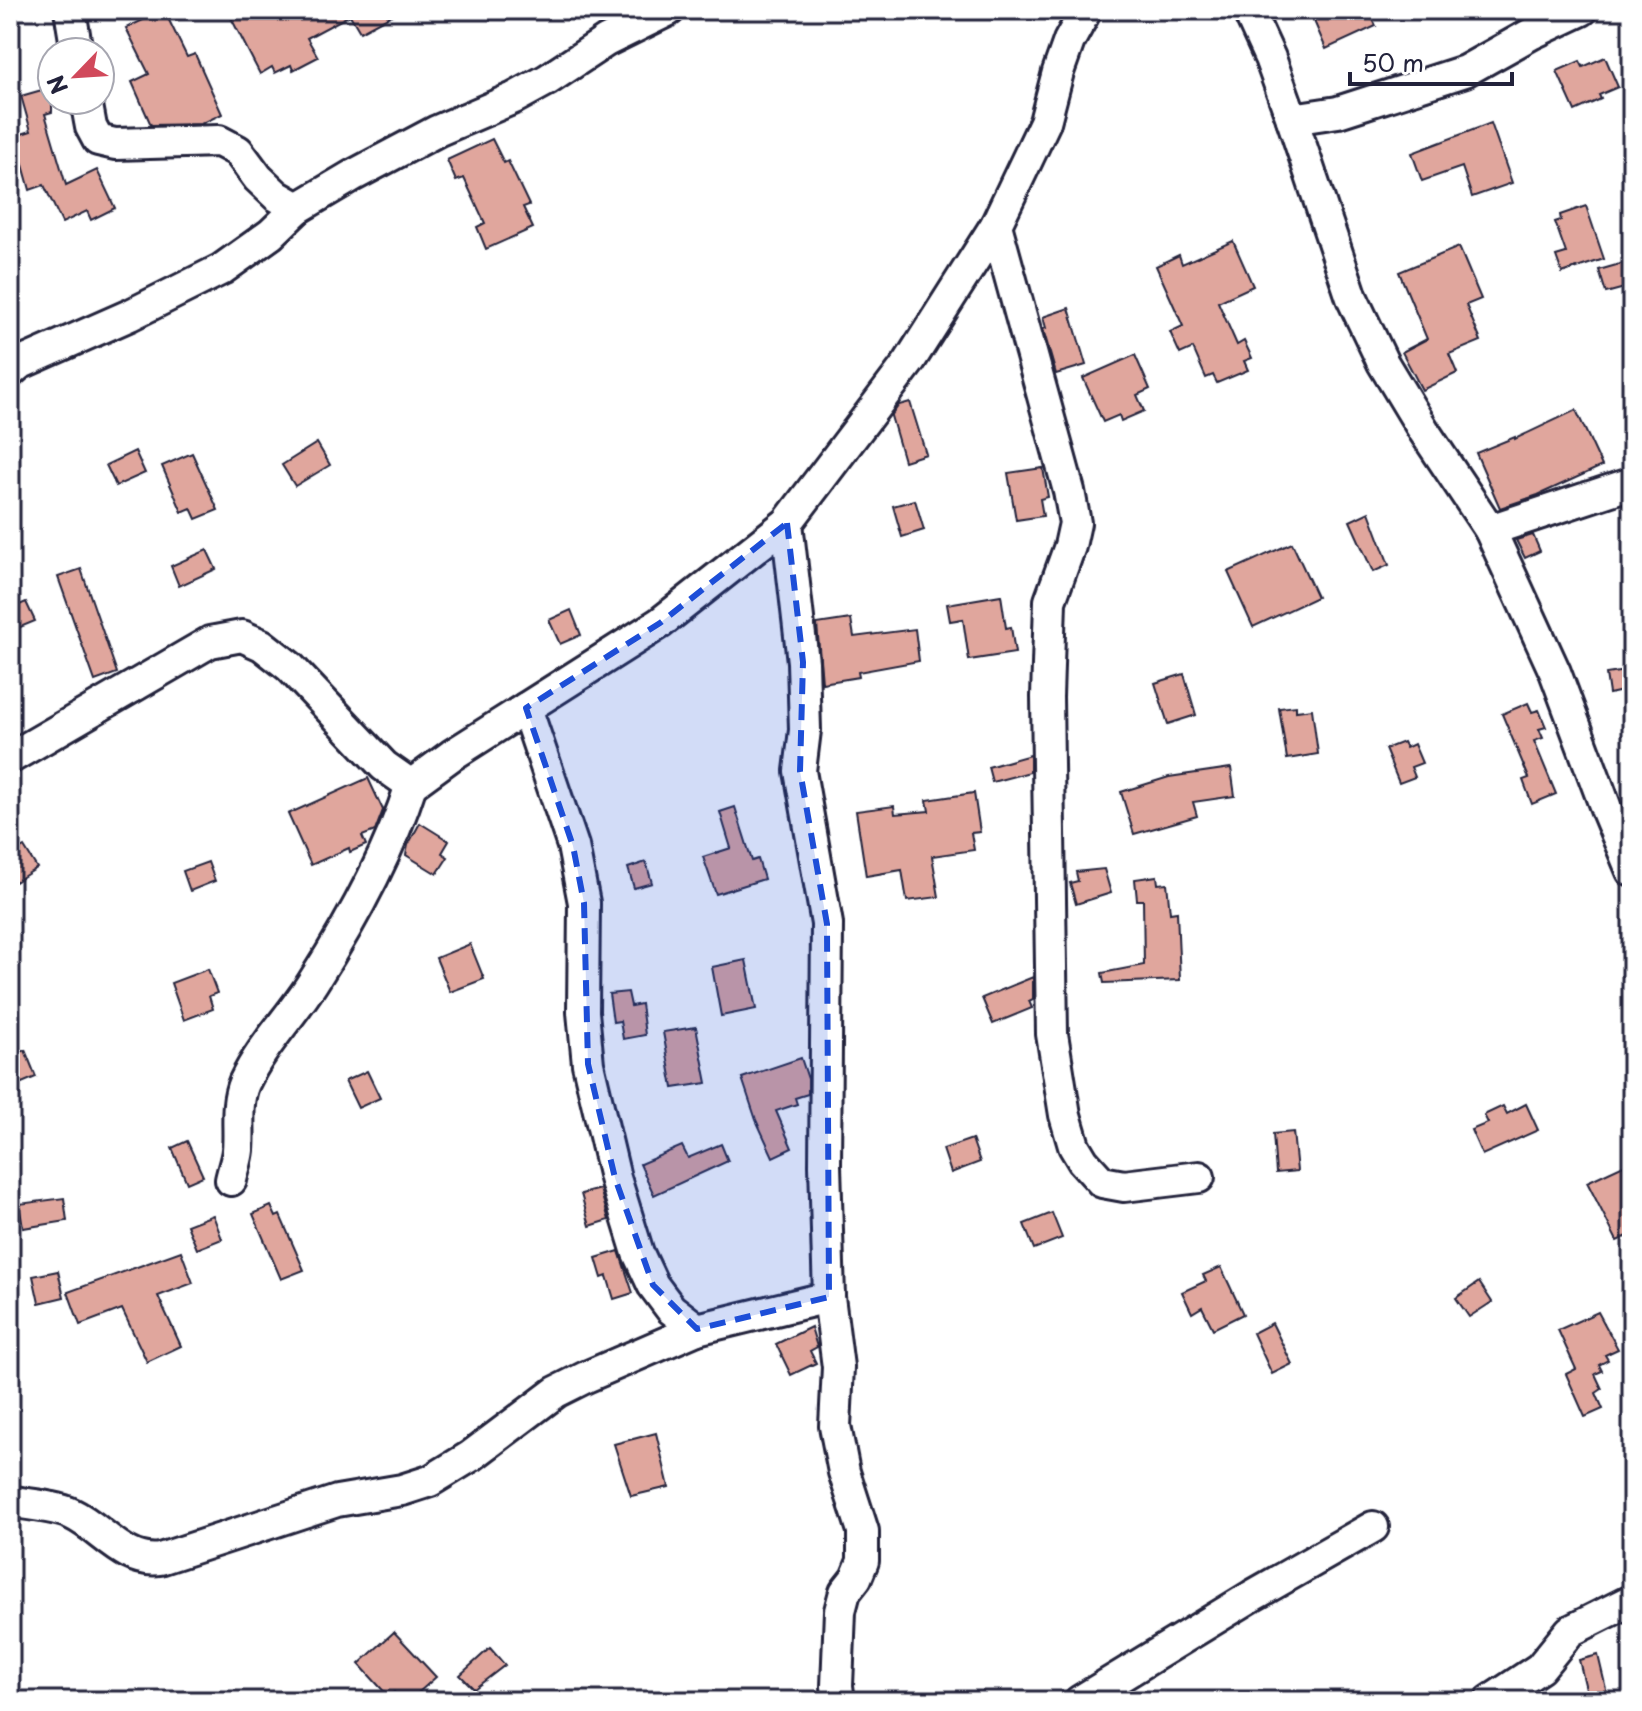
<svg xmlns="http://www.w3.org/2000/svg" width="1642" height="1711" viewBox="0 0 1642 1711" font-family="'Playpen Sans',sans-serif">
<rect width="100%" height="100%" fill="#fff"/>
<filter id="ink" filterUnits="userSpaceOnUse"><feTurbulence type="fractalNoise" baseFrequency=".0125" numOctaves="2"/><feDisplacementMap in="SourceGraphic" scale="16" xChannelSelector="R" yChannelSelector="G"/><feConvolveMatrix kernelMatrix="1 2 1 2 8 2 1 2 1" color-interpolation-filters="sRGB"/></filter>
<g filter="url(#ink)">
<g fill="#e0a69d" stroke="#22223b" stroke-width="2">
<polygon points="164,10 187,57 195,54 222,114 201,124 151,125 132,82 149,74 126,28"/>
<polygon points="227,10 401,10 360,32 350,15 307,38 318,57 293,70 291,65 275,73 272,67 260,74"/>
<polygon points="1339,10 1369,10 1376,26 1326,49 1314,21"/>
<polygon points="1605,57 1618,87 1599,95 1601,99 1575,111 1557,71 1580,61 1583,67"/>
<polygon points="52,87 52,112 45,114 66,185 97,170 115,208 91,220 87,211 62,223 44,185 30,190 15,136 31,131 21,96"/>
<polygon points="1491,123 1512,183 1472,197 1462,167 1422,181 1412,153"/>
<polygon points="492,139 504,163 508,161 529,205 523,207 533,228 486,249 477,227 485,223 464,178 456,181 447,160"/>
<polygon points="1586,206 1604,259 1562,273 1556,256 1566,253 1555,222 1561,220 1560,215"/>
<polygon points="1233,241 1253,286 1218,302 1237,345 1244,341 1252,358 1244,361 1248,370 1217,383 1213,375 1206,378 1193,348 1180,354 1170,332 1183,326 1156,266 1179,255 1182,264"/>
<polygon points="1459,247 1481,299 1466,305 1481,341 1449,354 1457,373 1422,390 1402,352 1427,339 1399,272"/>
<polygon points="1627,262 1632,286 1606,293 1599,270"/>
<polygon points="1069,308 1086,365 1056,374 1043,329 1046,328 1043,317"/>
<polygon points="1135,355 1150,389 1137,395 1144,411 1121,421 1119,415 1103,422 1083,378"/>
<polygon points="910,402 926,454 904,461 891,416 899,405"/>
<polygon points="1576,410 1602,466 1538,495 1500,508 1476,453 1515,437 1515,439"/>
<polygon points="317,443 330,465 295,486 282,465"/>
<polygon points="135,451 145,473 116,486 106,465"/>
<polygon points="192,453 218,510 196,519 191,508 182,512 162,466"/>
<polygon points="1043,468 1048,497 1040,499 1043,516 1016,520 1008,473"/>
<polygon points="915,500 924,530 902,537 893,506"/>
<polygon points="1369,512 1389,565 1373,572 1350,521"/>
<polygon points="1533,535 1540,551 1525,558 1516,540"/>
<polygon points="1292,543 1317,597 1253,627 1228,572"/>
<polygon points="207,550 216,569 179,586 171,566"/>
<polygon points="81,569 117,673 95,681 58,577"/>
<polygon points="1001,595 1006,628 1011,627 1015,653 969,660 963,619 950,621 947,604"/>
<polygon points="26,602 35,621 18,628 10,609"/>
<polygon points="571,610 581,635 560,644 549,620"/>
<polygon points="851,619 854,637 915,629 919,661 858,672 859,677 822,683 817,624"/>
<polygon points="1632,670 1632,689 1609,694 1606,674"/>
<polygon points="1184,674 1196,715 1168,724 1155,683"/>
<polygon points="1528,703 1532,712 1539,710 1546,727 1539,729 1543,738 1534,741 1556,794 1532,804 1523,780 1529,778 1502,714"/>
<polygon points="1296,706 1296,711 1312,709 1318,754 1287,759 1279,708"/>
<polygon points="1403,742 1406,748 1414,744 1422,763 1411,767 1415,777 1399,783 1385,749"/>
<polygon points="1030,755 1030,772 992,782 988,767"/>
<polygon points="1231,768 1235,796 1193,802 1197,816 1134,834 1121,792 1169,777"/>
<polygon points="368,778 383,810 375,831 362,836 366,845 350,852 349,848 311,865 288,814"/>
<polygon points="974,793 980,832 971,833 974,850 932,856 939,897 907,901 902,870 866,876 856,811 894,806 895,814 929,811 927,800"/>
<polygon points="735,807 752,861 758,859 764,879 716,894 703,857 731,848 720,812"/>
<polygon points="420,823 449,841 442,853 448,857 437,874 406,855 408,845"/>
<polygon points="24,847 37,868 10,885 10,855"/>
<polygon points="208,862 215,881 190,891 183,871"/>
<polygon points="646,862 652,883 634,888 628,868"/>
<polygon points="1104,869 1111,893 1076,904 1070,883 1078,881 1076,872"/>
<polygon points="1157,876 1158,884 1167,883 1170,913 1177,912 1180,980 1104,983 1102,973 1144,965 1143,900 1137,900 1135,879"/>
<polygon points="470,944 484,979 450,992 436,958"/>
<polygon points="746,960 756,1009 721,1016 712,967"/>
<polygon points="208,969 217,993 209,996 213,1009 184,1020 171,983"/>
<polygon points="1033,977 1033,999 1029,1001 1032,1008 993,1024 982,998"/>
<polygon points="628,992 631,1006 641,1004 645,1035 623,1039 620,1021 613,1022 609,994"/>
<polygon points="696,1027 707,1083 673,1088 663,1032"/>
<polygon points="25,1050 36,1077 10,1088 10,1057"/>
<polygon points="801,1058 808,1079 808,1094 795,1098 797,1104 776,1111 792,1148 773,1157 756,1120 742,1078"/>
<polygon points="367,1071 380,1098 358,1108 345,1081"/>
<polygon points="1526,1104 1538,1130 1482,1155 1471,1130 1488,1123 1484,1115 1503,1106 1507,1114"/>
<polygon points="1293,1132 1297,1171 1276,1173 1273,1134"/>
<polygon points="972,1139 980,1162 951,1173 943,1149"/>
<polygon points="187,1141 203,1176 187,1183 172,1148"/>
<polygon points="721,1144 728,1161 654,1195 640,1164 682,1146 688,1158"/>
<polygon points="1632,1161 1632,1234 1617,1241 1587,1182"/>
<polygon points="600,1189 609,1220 590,1226 581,1194"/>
<polygon points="64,1198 67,1221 23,1228 19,1204"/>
<polygon points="271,1206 276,1217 280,1215 304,1270 281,1279 253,1214"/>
<polygon points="1052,1213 1062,1238 1034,1249 1024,1224"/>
<polygon points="213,1215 222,1239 197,1249 187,1225"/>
<polygon points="181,1251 193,1283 158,1296 181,1346 147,1362 122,1309 80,1325 68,1292"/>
<polygon points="619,1251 633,1293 614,1299 607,1276 602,1278 596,1258"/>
<polygon points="1221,1267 1243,1314 1213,1329 1202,1307 1192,1313 1182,1292 1206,1281 1203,1275"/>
<polygon points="58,1271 64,1297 39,1303 33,1276"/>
<polygon points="1479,1282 1492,1302 1469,1317 1456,1298"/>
<polygon points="1598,1312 1618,1349 1605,1355 1608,1360 1599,1365 1602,1371 1595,1374 1602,1389 1596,1393 1603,1409 1585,1417 1566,1374 1576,1369 1558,1330"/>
<polygon points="1272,1323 1292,1364 1272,1374 1253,1333"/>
<polygon points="811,1327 817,1347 810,1351 816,1363 791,1375 776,1344"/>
<polygon points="656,1433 669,1487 631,1496 614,1444"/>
<polygon points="394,1632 436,1677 409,1701 403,1701 394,1692 389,1697 359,1664"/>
<polygon points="490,1648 505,1665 474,1689 460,1675"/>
<polygon points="1598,1655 1607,1693 1588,1697 1579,1660"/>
</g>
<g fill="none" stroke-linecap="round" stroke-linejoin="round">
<defs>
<g id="minor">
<polyline points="70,10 77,52"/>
<polyline points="1248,10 1270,58 1292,119 1352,298 1383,363 1424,431 1490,530 1555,672 1607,811 1632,871"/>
<polyline points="86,100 91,127 98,140 115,144 219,141 238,151 258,178 277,196 298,208"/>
<polyline points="1292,119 1338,112 1465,71 1531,34 1582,10"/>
<polyline points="996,225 1069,491 1075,523 1070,546 1050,601 1047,697 1052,1034 1065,1115 1074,1146 1083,1161 1102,1182 1124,1186 1199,1177"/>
<polyline points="10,372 19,364 130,315 222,269 271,234 298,208 352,176 437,131 514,98 547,80 606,41 669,10"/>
<polyline points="787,523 803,662 805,730 800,771 827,924 825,1165 829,1297 838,1367 835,1426 844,1472 863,1531 863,1561 856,1578 845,1592 840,1611 837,1686 839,1701"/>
<polyline points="1490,530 1632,483"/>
<polyline points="526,708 573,846 584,903 583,1012 588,1064 615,1178 638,1253 653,1285 671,1309 697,1329"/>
<polyline points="10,758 210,642 242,636 262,645 290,667 384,766 411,785 452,755 660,623 787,523 909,362 996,225 1045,122 1058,72 1069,41 1086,10"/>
<path d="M231,1180C233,1170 237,1160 238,1150C240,1128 235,1104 244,1083C262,1045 291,1017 313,982C352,921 389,854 411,785"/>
<path d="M10,1501C29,1505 55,1506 72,1514C102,1528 125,1564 160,1559L337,1501L402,1490L430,1481L471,1456L556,1392L586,1377L697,1329L829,1297"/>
<polyline points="1080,1701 1252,1596 1373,1527"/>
<polyline points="1490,1701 1540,1668 1570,1631 1632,1600"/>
</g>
</defs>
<use href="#minor" stroke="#22223b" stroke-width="36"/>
<use href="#minor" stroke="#fff" stroke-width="30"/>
</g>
</g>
<path fill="#1d4ed8" fill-opacity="0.2" stroke="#1d4ed8" stroke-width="6" stroke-dasharray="16 10" stroke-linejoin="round" d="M787,523L803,662L800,771L827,924L829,1297L697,1329L653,1285L615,1178L588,1064L584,903L573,846L526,708L660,623Z"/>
<rect width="1642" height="1711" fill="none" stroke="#fff" stroke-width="40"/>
<rect x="20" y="20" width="1602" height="1671" fill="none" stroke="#22223b" stroke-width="3" filter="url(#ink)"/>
<g transform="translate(76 76) rotate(245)"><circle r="38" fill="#ffffff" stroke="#a7a7b1" stroke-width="2"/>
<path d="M0-6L14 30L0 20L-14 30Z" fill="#d1495b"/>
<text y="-12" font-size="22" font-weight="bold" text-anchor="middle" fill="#22223b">N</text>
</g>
<path d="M1350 72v12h162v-12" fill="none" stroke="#22223b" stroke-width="4"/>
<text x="1362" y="72" font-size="24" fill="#22223b" stroke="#ffffff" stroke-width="6" paint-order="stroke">50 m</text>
</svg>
